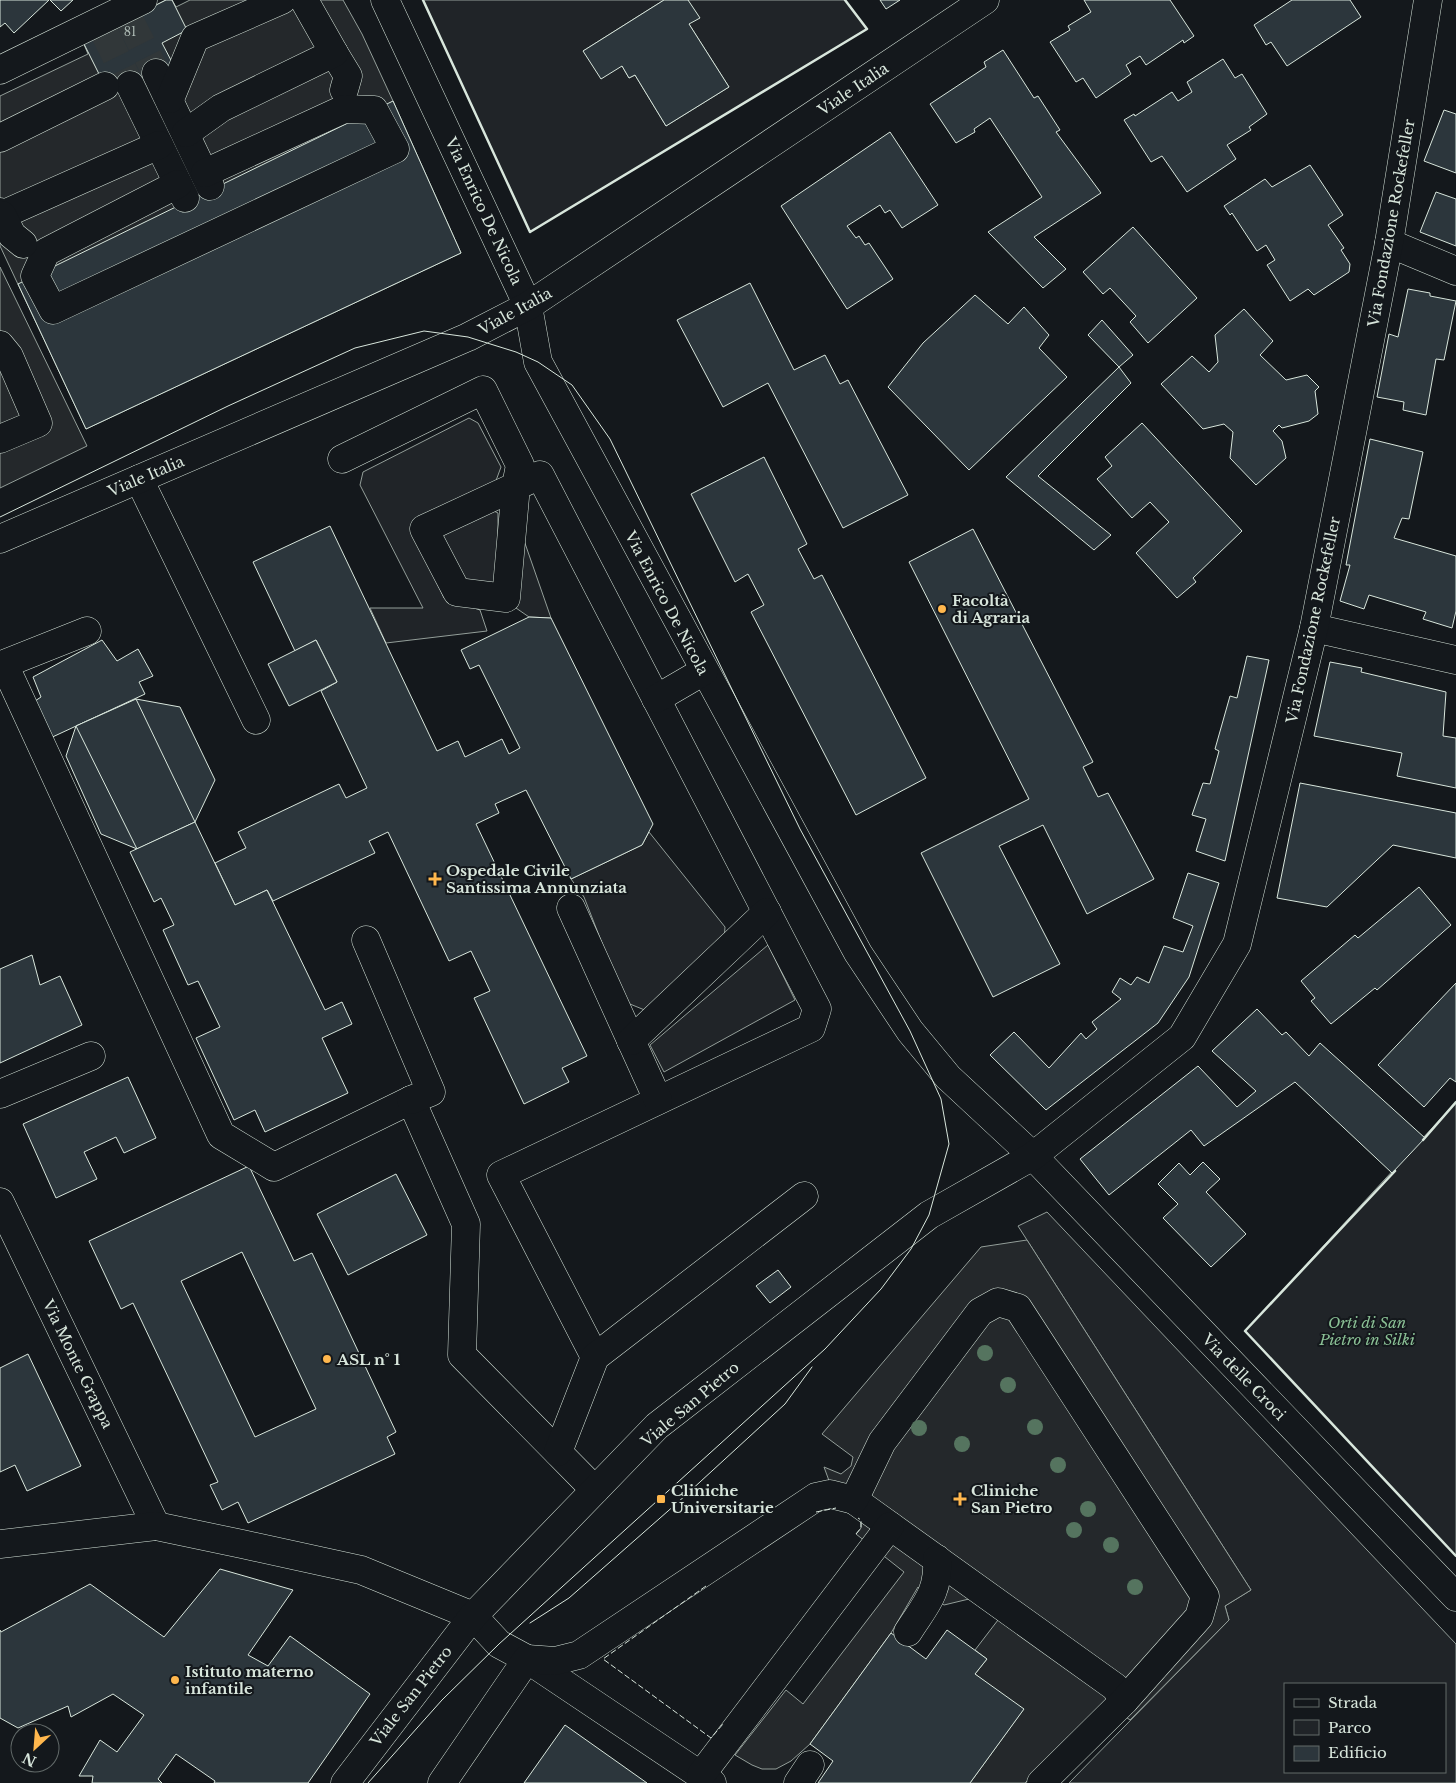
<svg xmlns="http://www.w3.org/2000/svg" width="1456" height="1783" viewBox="0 0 1456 1783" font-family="'Libre Baskerville',serif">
<rect width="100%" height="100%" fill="#14181c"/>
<g fill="#202428" stroke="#939e99" fill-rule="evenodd">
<polygon points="423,0 664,0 583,51 622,66 629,78 635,75 666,126 729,87 689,24 688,0 845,0 867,29 530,232"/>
<polygon points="469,418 478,423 501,467 494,486 412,528 444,598 480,610 487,631 386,643 370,608 423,608 360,485 363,472"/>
<polygon points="488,508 498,513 498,584 469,583 456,571 438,535"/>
<polygon points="520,529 551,618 529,617 516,608"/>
<polygon points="649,832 725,927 724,941 652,1013 625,1002 584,897 571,879 642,845"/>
<polygon points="768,945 795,1000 664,1072 650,1045"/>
<polygon points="1456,1102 1456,1556 1245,1331"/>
<path d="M1047,1212L1456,1644V1783H1069L1229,1620L1225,1606L1251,1590L1018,1226ZM1285,1684H1445V1772H1285Z"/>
</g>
<g fill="#24282b" stroke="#939e99">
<polygon points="166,0 172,0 176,7 190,0 343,0 362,34 393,101 461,253 86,429 0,246 0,96 88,54 83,42"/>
<polygon points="0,267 87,446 0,488"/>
<polygon points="1027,1240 1251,1590 1225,1606 1229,1620 1130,1720 1106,1702 1025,1783 970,1783 1023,1710 975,1674 987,1659 975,1650 998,1620 969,1599 944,1605 918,1587 891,1633 810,1744 791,1761 776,1769 762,1769 752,1765 735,1755 786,1690 803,1704 904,1572 856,1534 861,1528 861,1520 839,1508 824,1467 841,1474 851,1466 853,1457 822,1434 981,1247"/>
</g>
<g fill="#2c363c" stroke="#d8e6dc" fill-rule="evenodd">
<polygon points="0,0 49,0 14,33 5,23 0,27"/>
<polygon points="50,0 73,0 61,11"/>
<polygon points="166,0 172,0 187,30 162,43 173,64 110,96 83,42"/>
<polygon points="664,0 688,0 700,18 689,24 729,87 666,126 635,75 629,78 622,66 601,79 583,51"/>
<polygon points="880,0 900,0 886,9"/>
<polygon points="1084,0 1170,0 1194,36 1184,43 1183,40 1146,65 1140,56 1126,65 1131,74 1096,98 1083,78 1076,82 1050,42 1070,30 1068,26 1091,12"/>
<polygon points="1292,0 1350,0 1361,17 1287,66 1271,42 1266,45 1254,25"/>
<polygon points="1003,50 1034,98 1038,96 1060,130 1056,132 1101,193 1034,237 1066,269 1043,288 988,232 1042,197 990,118 974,129 975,132 956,143 930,104 986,67 984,62"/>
<polygon points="1223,59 1235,78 1242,74 1267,114 1249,127 1251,130 1227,145 1236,159 1187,192 1162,156 1151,162 1124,120 1134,114 1135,116 1172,92 1178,101 1192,92 1187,82"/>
<polygon points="393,101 461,253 86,429 18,284"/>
<polygon points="1444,110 1456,114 1456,173 1424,161"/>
<polygon points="890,132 938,205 902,228 890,210 885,213 880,205 847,226 856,238 859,236 865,245 869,243 893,279 847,309 781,206"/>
<polygon points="1310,165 1343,215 1328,225 1344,248 1341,250 1350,264 1349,272 1314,295 1308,289 1290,301 1267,265 1275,260 1266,245 1257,251 1232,213 1230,215 1224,206 1265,179 1272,187"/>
<polygon points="1436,192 1456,199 1456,246 1420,232"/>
<polygon points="1133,227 1197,298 1148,343 1130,322 1136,316 1110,288 1103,294 1083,272"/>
<polygon points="750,283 794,370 825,355 840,384 848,380 908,495 843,528 768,383 723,407 677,320"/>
<polygon points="1408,289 1430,293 1430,296 1456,301 1444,360 1436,359 1426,415 1403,410 1404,402 1377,397 1389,334 1398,337"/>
<polygon points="975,295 1008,324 1024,307 1049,335 1039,348 1067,377 969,470 888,387 923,343"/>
<polygon points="1244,309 1273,341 1260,355 1286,380 1307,375 1319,387 1315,391 1318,414 1309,421 1282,428 1279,425 1273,431 1282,441 1286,458 1256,485 1230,458 1233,432 1224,424 1203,429 1161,384 1192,356 1209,372 1218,362 1215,335"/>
<polygon points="1102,320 1133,355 1119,367 1088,335"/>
<polygon points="1119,367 1131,383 1038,476 1111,535 1094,550 1006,477"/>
<polygon points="1142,423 1242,531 1193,578 1196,582 1177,598 1136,553 1169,522 1150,502 1132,518 1097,479 1112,466 1105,457"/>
<polygon points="1370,439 1423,452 1409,519 1402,518 1394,538 1456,556 1456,611 1452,628 1423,619 1426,612 1369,595 1364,609 1340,601 1350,565 1346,565"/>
<polygon points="764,457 807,544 798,549 814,579 822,575 926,778 856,815 751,612 764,605 748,574 735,582 691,494"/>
<polygon points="330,526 437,751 458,741 465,757 502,739 509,754 520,748 479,665 470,669 461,650 529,617 551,618 653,824 642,845 571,879 526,790 495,804 499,813 476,824 587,1056 562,1068 569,1082 524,1104 474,998 490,991 471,951 449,961 388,832 369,841 375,853 273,901 267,890 235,905 215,863 246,848 238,832 339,784 346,798 367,788 321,691 337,682 316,640 295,651 253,562"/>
<polygon points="973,529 1093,762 1083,767 1098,797 1108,793 1154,879 1087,914 1043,825 999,846 1060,964 993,997 921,853 1029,799 909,562"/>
<polygon points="102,640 117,661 138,649 153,676 139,682 145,694 46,740 29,705 41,697 33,677"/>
<polygon points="316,640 337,682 289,706 268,664"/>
<polygon points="1247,656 1269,660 1225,861 1196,851 1206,819 1192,815 1203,783 1210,784 1219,751 1215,749 1230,696 1237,698"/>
<polygon points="1330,662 1362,668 1361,672 1446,692 1443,736 1456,738 1456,788 1397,776 1402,753 1314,736"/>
<polygon points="136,699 180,707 215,780 195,822 137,849 101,834 66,756 76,726"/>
<polygon points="136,699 195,822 137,849 76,726"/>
<polygon points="1300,783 1456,813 1456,858 1393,845 1327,907 1277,898"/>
<polygon points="195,822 235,905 267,890 325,1010 342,1002 352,1024 322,1038 348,1093 265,1132 255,1110 234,1120 196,1038 220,1027 198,981 188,985 163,930 174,925 161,898 154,902 130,852"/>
<polygon points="1188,873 1219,883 1189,977 1158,1023 1046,1110 990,1055 1014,1032 1049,1068 1081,1033 1086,1039 1097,1029 1092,1022 1121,999 1112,992 1120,978 1131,985 1137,977 1149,983 1164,946 1183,952 1193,926 1173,918"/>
<polygon points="1419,887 1451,925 1377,990 1375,988 1331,1024 1311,1001 1315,998 1301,981 1355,935 1358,938"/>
<polygon points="32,955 40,985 60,976 82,1025 0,1063 0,969"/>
<polygon points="1456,983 1456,1082 1450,1078 1424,1107 1378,1065"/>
<polygon points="1257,1009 1282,1035 1286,1032 1309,1056 1320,1043 1425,1138 1392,1173 1295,1082 1204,1146 1191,1130 1109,1195 1080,1159 1198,1066 1237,1107 1256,1091 1212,1051"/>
<polygon points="128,1077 156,1138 124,1153 116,1137 84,1152 97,1179 56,1198 23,1124"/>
<polygon points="1203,1162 1220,1179 1206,1192 1246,1234 1211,1267 1163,1218 1178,1204 1158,1184 1179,1163 1190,1175"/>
<path d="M249,1166L294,1261L312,1253L396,1432L387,1437L395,1454L248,1523L238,1502L222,1510L210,1485L218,1482L133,1303L121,1309L89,1241ZM242,1252L316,1409L255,1437L181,1281Z"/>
<polygon points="396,1174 427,1235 348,1275 317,1214"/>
<polygon points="778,1270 791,1287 770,1303 756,1286"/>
<polygon points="28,1354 81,1466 27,1491 15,1465 0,1472 0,1368"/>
<polygon points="220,1569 293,1590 248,1655 268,1666 290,1636 370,1694 308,1783 214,1783 215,1781 176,1754 158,1779 162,1783 92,1783 93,1776 79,1776 100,1740 117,1752 144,1715 113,1694 71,1717 68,1706 18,1728 0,1718 0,1630 1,1632 90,1584 164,1637"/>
<polygon points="947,1630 987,1659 975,1674 1024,1709 970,1783 818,1783 833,1761 810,1744 891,1633 926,1659"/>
<polygon points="565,1725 647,1783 524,1783"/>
</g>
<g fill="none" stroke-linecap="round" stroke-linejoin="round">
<g stroke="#313739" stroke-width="28" stroke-dasharray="28 14" stroke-linecap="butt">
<polyline points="129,19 156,73"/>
<polyline points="104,32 130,85"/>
</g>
<defs>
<g id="minor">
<polyline points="385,0 528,306 538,362 858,953 910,1031 948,1077 1033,1156 1456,1597"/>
<polyline points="334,53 348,76 344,90"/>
<polyline points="0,70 143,0"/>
<polyline points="156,73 210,186"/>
<polyline points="130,85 185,198"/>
<polyline points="170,99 195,38 282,0"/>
<polyline points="186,133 221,108 334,53 304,0"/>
<polyline points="0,138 105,86"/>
<polyline points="178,184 46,252 35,276 53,310 395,149 374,110 344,109 205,173"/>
<polyline points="0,212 2,215 159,145"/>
<polyline points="2,215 12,235 23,244"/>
<polyline points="1389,243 1456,271"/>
<polyline points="0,345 9,356 38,423 0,439"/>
<polyline points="342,459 483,390 520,465 516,486 506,598 457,592 424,529 540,475 817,1009 811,1028 501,1175 595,1357"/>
<polyline points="139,479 256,720"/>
<polyline points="0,539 468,337 528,306 985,0"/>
<polyline points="1314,628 1456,660"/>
<polyline points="87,631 4,664 221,1135 274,1167 411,1100 466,1224 462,1355 595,1490"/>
<polyline points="656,699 704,671"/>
<polyline points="571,908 658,1100"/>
<polyline points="366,940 431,1092 411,1100"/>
<polyline points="631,1041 767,912"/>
<polyline points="0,1094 91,1056"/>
<polyline points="0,1202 156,1526"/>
<polyline points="558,1452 595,1357 804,1196"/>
<polyline points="854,1500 1115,1687 1124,1701"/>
<polyline points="0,1544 156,1526 242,1544 361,1570 473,1616 499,1644 527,1659 712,1783"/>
<path d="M908,1632C925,1605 939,1593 937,1559"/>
<polyline points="701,1775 890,1526"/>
<polyline points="345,1783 473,1616 657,1426 929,1215 1033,1156 1182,1037 1237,944 1314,628 1389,243 1428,0"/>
<polyline points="442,1783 527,1659 555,1661 579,1655 816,1497 830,1494 854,1500 882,1442 980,1312 998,1302 1018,1308 1205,1596 1199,1617 1124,1701 1041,1783"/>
<polyline points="798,1783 810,1765"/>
</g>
</defs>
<use href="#minor" stroke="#d8e6dc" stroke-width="29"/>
<use href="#minor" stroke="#14181c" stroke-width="28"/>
<g stroke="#d8e6dc" stroke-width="1">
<polyline points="0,517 228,406 355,348 424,331 468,337 516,352 538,362 572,385 610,439 800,829 910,1031 941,1099 949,1144 929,1215 911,1249 881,1289 825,1349 499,1644 442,1700 368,1783"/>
<polyline points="530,1623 569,1598 676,1504 785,1404 812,1367"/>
</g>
<g stroke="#d8e6dc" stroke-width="1" stroke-dasharray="6 2.5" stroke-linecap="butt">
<polyline points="816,1512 836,1508"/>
<polyline points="856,1534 861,1528 861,1520 858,1518"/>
<polyline points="706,1586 603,1659 711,1738 723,1724"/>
</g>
<g stroke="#d8e6dc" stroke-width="2.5">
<polyline points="423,0 530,232 867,29 845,0"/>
<polyline points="1423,1140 1456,1102"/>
<polyline points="1395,1171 1245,1331 1456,1556"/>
</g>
</g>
<g fill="#55745f">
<circle cx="985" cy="1353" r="8"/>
<circle cx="1008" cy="1385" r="8"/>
<circle cx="1035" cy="1427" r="8"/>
<circle cx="919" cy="1428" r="8"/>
<circle cx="962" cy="1444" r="8"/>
<circle cx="1058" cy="1465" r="8"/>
<circle cx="1088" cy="1509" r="8"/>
<circle cx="1074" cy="1530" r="8"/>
<circle cx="1111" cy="1545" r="8"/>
<circle cx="1135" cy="1587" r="8"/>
</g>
<g fill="#ffb74d" stroke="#14181c" stroke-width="2">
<circle cx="942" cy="609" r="5"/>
<path d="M432.5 871.5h5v5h5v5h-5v5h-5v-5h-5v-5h5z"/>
<circle cx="327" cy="1359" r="5"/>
<rect x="656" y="1494" width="10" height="10" rx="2.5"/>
<path d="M957.5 1491.5h5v5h5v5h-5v5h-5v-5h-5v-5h5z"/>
<circle cx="175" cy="1680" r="5"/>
</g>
<g text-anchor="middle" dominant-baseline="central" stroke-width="4" stroke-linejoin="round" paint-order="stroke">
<g font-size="12" fill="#adbab4">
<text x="130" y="31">81</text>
</g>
<g font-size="15" fill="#d8e6dc" stroke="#14181c">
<text transform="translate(853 89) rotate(-34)">Viale Italia</text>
<text transform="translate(484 211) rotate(65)">Via Enrico De Nicola</text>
<text transform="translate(1391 223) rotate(-80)">Via Fondazione Rockefeller</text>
<text transform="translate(515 311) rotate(-29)">Viale Italia</text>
<text transform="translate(146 476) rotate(-23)">Viale Italia</text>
<text transform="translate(667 603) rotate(62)">Via Enrico De Nicola</text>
<text transform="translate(1313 620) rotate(-78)">Via Fondazione Rockefeller</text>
<text transform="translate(78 1364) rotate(64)">Via Monte Grappa</text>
<text transform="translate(1244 1377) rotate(46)">Via delle Croci</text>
<text transform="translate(690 1404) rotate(-40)">Viale San Pietro</text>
<text transform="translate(411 1696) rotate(-52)">Viale San Pietro</text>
</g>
<g font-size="15" font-weight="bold" fill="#d8e6dc" stroke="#14181c" text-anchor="start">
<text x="952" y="600">Facoltà<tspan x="952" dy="17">di Agraria</tspan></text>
<text x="446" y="870">Ospedale Civile<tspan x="446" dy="17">Santissima Annunziata</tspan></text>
<text x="337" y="1359">ASL n° 1</text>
<text x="671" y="1490">Cliniche<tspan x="671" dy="17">Universitarie</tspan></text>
<text x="971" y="1490">Cliniche<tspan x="971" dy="17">San Pietro</tspan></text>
<text x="185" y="1671">Istituto materno<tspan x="185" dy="17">infantile</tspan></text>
</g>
<g font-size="15" font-style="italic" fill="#8ac095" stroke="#14181c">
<text x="1367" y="1322">Orti di San<tspan x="1367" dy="17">Pietro in Silki</tspan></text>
</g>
</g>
<rect x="1284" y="1683" width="162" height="90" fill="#14181c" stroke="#626a69"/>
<rect x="1294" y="1699" width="25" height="8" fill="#14181c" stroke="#626a69"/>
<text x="1328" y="1708" font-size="15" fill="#d8e6dc">Strada</text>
<rect x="1294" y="1720" width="25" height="15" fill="#202428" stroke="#626a69"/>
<text x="1328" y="1733" font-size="15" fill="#d8e6dc">Parco</text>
<rect x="1294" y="1746" width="25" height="15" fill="#2c363c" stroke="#626a69"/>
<text x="1328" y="1758" font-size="15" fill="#d8e6dc">Edificio</text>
<g transform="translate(35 1748) rotate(206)"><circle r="24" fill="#14181c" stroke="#626a69"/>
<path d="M0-4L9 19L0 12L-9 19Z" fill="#ffb74d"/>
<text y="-8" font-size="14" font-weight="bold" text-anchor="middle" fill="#d8e6dc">N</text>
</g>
</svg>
